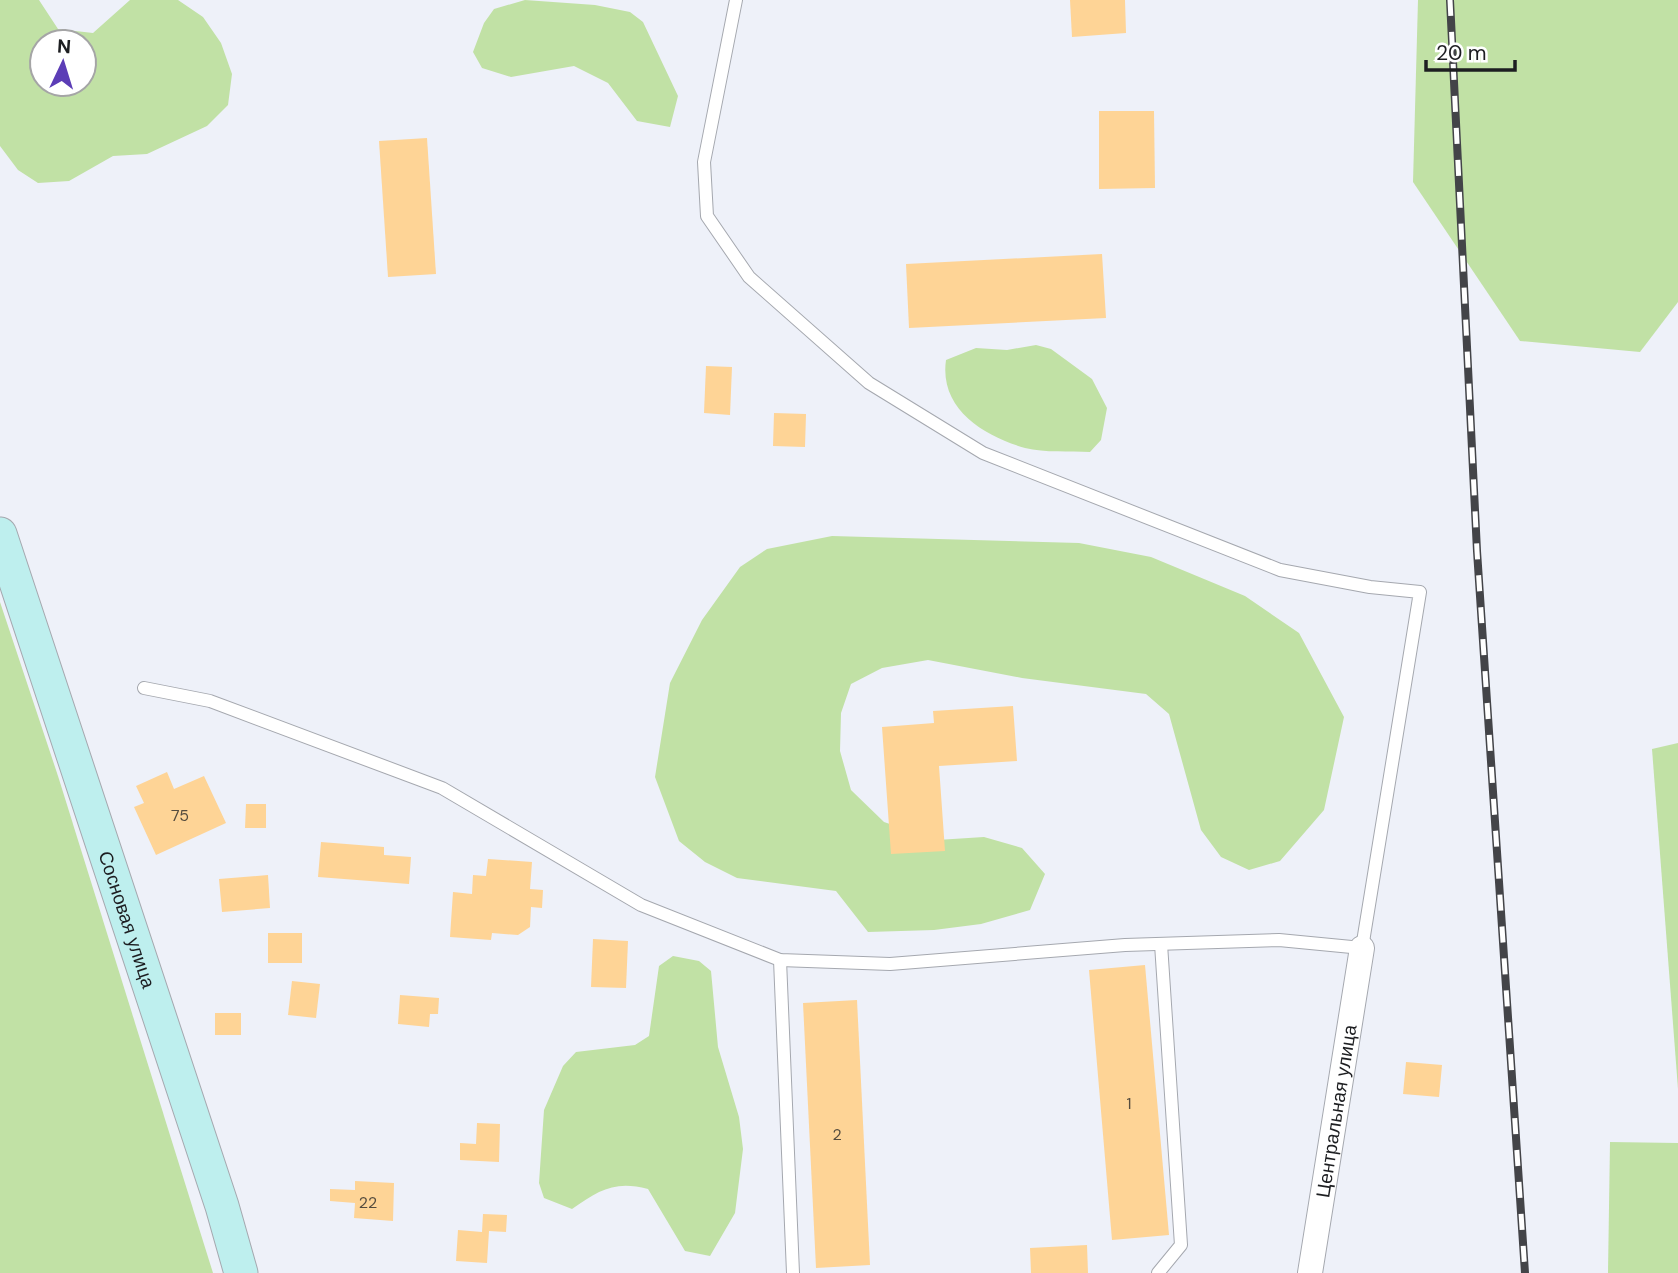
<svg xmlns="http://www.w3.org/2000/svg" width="1678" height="1273" viewBox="0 0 1678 1273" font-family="'DM Sans',sans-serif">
<rect width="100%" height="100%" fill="#eef1f9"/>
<g fill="#c1e1a5" fill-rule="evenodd">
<path d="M0,0H39L58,29L93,33L130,0H178L203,17L221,43L232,74L228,105L207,126L147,154L113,156L69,181L38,183L18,170L0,146ZM42,42H84V84H42Z"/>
<polygon points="525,0 595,5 630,12 643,22 678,96 670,127 637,121 608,83 574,66 511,77 482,68 473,52 484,23 494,9"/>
<polygon points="1418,0 1678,0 1678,302 1640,352 1520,341 1413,182"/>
<path d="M1036,345L1051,349L1092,379L1107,408L1101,440L1090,452C1070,451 1045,453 1025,448C984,436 939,409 946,360L976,348L1007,350Z"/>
<polygon points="832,536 1079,543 1151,557 1245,596 1299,633 1344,717 1324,810 1280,861 1249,870 1221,857 1201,830 1169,714 1146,694 1022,678 928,660 882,668 851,684 841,713 840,751 851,790 884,822 937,840 984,837 1022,848 1045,874 1030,910 981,924 934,930 868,932 836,891 737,878 705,862 679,841 655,777 670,683 702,620 740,567 767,549"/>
<polygon points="0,602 58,776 213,1273 0,1273"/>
<polygon points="1678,743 1678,1089 1652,749"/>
<path d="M673,956L699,961L711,971L718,1047L739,1117L743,1149L735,1213L710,1256L685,1251L648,1189C615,1180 599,1190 572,1209L544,1198L539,1183L544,1110L563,1066L576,1052L635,1045L649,1036L659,966Z"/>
<polygon points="1610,1142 1678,1143 1678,1273 1608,1273"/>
</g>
<g fill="#fed496">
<polygon points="1070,0 1125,0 1126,33 1072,37"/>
<polygon points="1099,111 1154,111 1155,188 1099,189"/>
<polygon points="427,138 436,274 388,277 379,141"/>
<polygon points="1102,254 1106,318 909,328 906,264"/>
<polygon points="706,366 732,367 730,415 704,413"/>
<polygon points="774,413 806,414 805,447 773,446"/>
<polygon points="1013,706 1017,761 939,766 945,851 891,854 882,727 934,723 933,711"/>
<polygon points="167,772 174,789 204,776 226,823 156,855 134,807 144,803 136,786"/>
<polygon points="246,804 266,804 266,828 245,828"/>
<polygon points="321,842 384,847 384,855 411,857 409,884 318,877"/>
<polygon points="488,859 532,862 530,889 543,890 542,908 531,907 530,927 518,935 492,933 491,940 450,937 453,892 472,894 473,875 486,876"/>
<polygon points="268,875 270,908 222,912 219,879"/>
<rect x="268" y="933" width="34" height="30"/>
<polygon points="593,939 628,941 626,988 591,987"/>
<polygon points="1145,965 1169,1235 1112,1240 1089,970"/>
<polygon points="292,981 320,984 316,1018 288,1015"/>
<polygon points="400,995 439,998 438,1014 430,1014 429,1027 398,1024"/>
<polygon points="857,1000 870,1265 816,1268 803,1003"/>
<rect x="215" y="1013" width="26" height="22"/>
<polygon points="1406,1062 1442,1065 1439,1097 1403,1094"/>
<polygon points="477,1123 500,1124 499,1162 460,1160 460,1143 476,1144"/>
<polygon points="355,1181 394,1183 393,1221 354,1218 355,1203 330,1201 330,1189 355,1190"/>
<polygon points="483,1214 507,1215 506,1232 489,1231 487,1263 456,1261 458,1230 482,1232"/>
<polygon points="1087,1245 1088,1273 1031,1273 1030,1248"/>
</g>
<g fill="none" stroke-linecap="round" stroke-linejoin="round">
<defs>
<g id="lane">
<polyline points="144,688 210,701 442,788 641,905 780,960 890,964 1125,945 1279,940 1362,948 1420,592 1370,587 1280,570 983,453 869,383 749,277 707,216 704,162 736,0"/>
<polyline points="780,960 793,1273"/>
<polyline points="1158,1273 1181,1245 1161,944"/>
</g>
<g id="street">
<path id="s1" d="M1310,1273L1362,948"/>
</g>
<g id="secondary">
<path id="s2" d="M0,534L222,1206L241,1273"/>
</g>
</defs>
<use href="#lane" stroke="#a5a8af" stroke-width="14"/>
<use href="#street" stroke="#a5a8af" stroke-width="26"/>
<use href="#secondary" stroke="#a5a8af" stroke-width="35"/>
<use href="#lane" stroke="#fff" stroke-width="12"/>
<use href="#street" stroke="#fff" stroke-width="24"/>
<use href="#secondary" stroke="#beefee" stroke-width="33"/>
<defs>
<polyline id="rail" points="1450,0 1477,551 1525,1273"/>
</defs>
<use href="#rail" stroke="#434448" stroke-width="8"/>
<use href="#rail" stroke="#fff" stroke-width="5" stroke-dasharray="16" stroke-linecap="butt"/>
</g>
<g text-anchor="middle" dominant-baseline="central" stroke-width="5" stroke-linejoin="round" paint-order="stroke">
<g font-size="16" fill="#554c3e">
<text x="180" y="815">75</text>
<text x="1129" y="1103">1</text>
<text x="837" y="1134">2</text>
<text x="368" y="1202">22</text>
</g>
<g font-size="19" fill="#1d1e21" stroke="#fff">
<text stroke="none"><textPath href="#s2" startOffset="406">Сосновая улица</textPath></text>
<text stroke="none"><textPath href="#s1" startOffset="164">Центральная улица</textPath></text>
</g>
</g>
<g transform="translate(63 63) rotate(4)"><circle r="33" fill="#ffffff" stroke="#a5a5a6" stroke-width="2"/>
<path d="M0-5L12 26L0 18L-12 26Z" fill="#5c3db6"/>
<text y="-10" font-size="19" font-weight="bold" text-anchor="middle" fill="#1d1e21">N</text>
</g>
<path d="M1426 60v10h89v-10" fill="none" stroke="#1d1e21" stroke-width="3.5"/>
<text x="1436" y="60" font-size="21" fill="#1d1e21" stroke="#ffffff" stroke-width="5" paint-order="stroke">20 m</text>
</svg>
